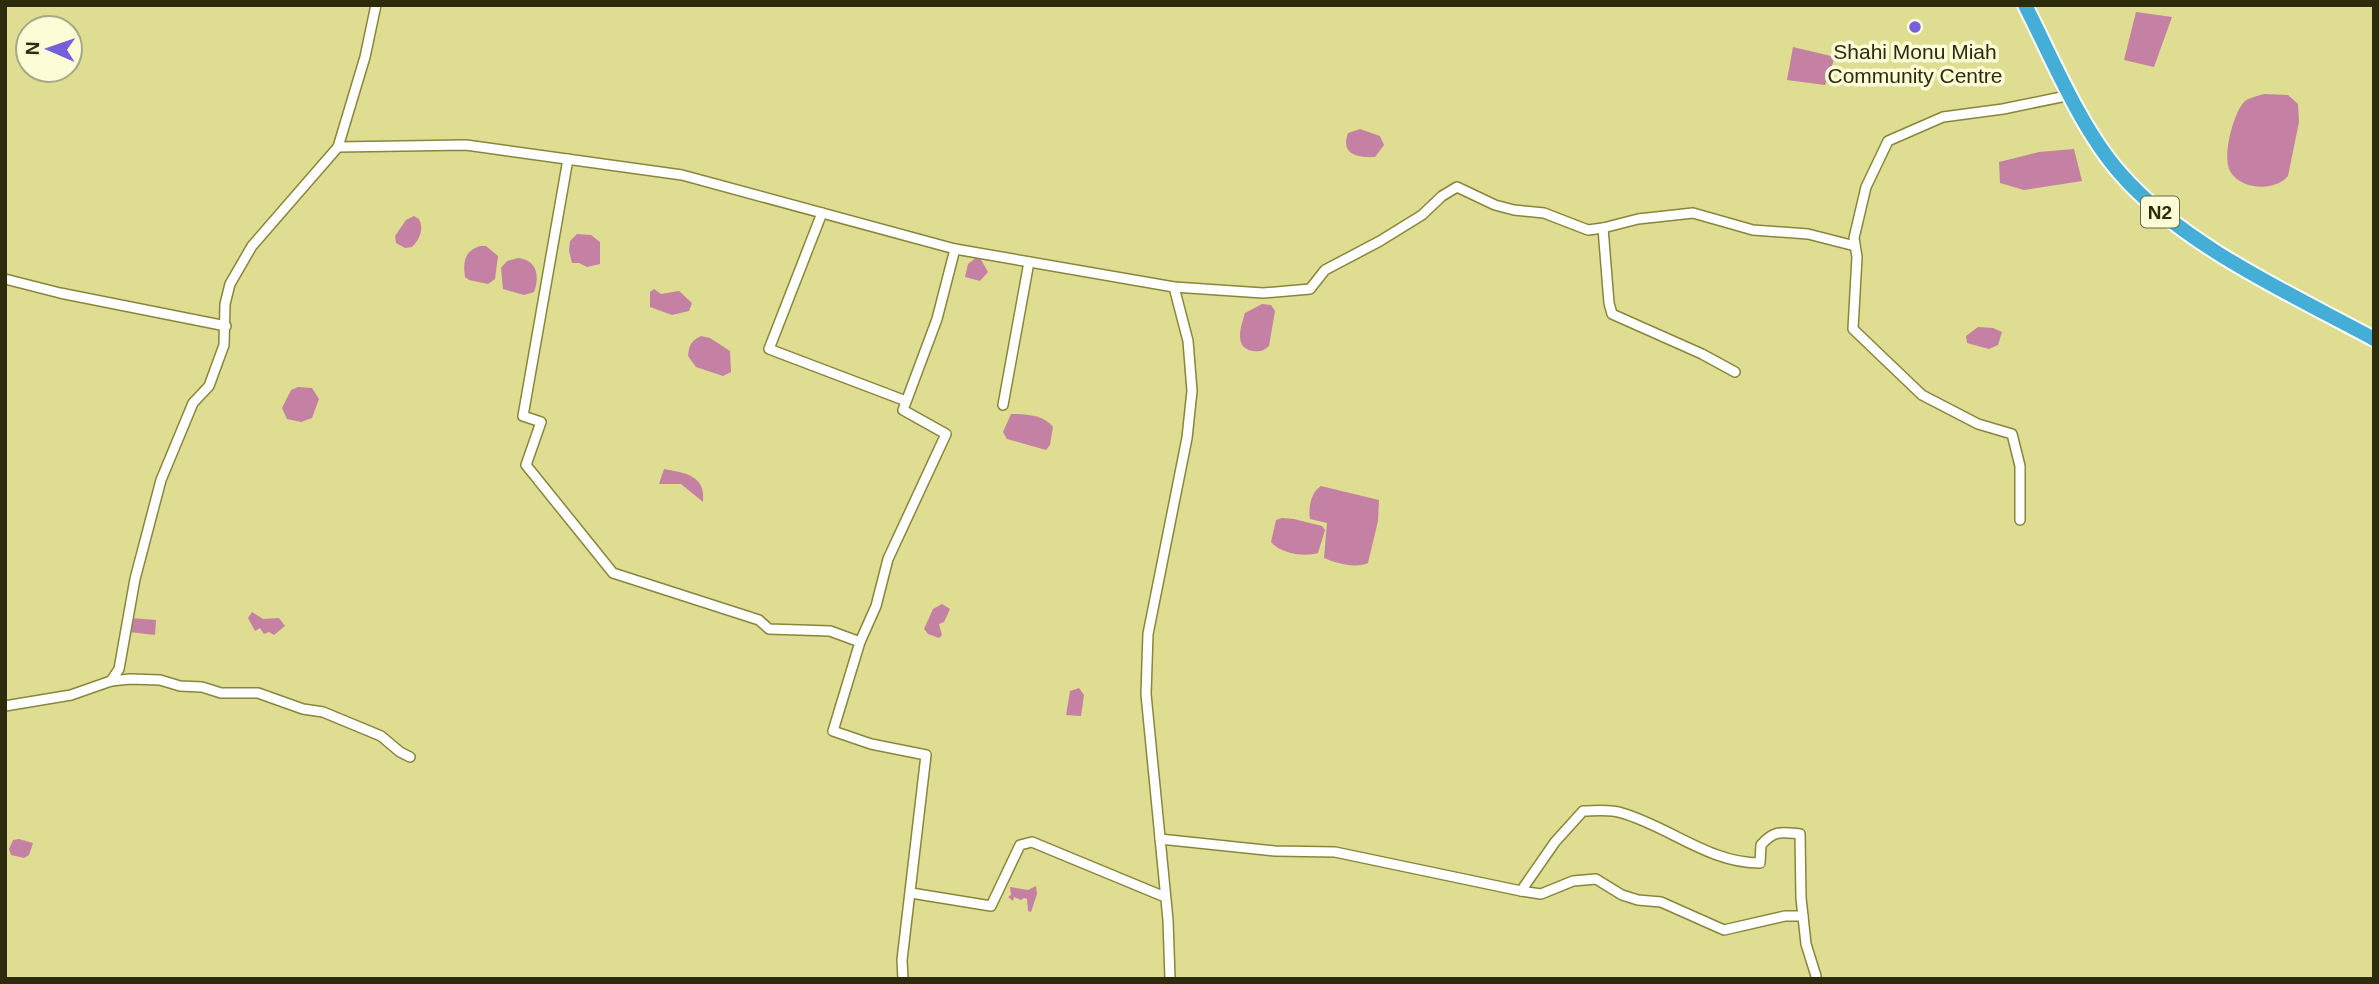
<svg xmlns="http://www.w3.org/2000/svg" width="2379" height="984" viewBox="0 0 2379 984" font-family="Arial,sans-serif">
<rect width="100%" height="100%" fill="#dedd91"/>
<g fill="#c481a4">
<polygon points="2136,12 2172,17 2154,67 2124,60"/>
<polygon points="1793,47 1835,57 1825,85 1787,80"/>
<path d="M2264,94L2288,95L2298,104L2299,122L2288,176C2275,192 2240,190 2230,171C2222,157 2233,114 2244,102C2248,98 2258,96 2264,94Z"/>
<path d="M1360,129L1380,136L1384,145L1375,157C1357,158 1340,154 1348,133Z"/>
<polygon points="2074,149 2082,181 2024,190 2000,183 1999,162 2039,152"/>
<path d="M414,216L419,219C424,229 420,239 412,247L405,248L396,243L395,236L406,220Z"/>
<polygon points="577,234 591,235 600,242 600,264 587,267 579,263 572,263 569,251 570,241"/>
<path d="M480,246H486L498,256L495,279L488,284L469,280L465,277C463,262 464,251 480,246Z"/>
<polygon points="977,257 980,258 988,272 980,281 965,277 968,264"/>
<path d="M518,258C537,260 540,276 534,292L524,295L503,289L501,268L507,261Z"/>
<polygon points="654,289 661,294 679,291 692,303 689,311 672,315 650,307 650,292"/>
<path d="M1262,304L1271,305L1275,311L1269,346C1263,351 1260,352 1253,351C1233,348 1241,326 1245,313Z"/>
<polygon points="1978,327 1993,328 2002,332 1998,345 1989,349 1967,343 1966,336"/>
<path d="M701,336L710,338L730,351L731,372L723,376L696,367L688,356C689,345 691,341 701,336Z"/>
<polygon points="298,387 312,388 319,399 312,418 301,422 287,419 282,408 291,390"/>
<path d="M1011,414C1026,414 1044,415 1053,427L1050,445L1046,450L1007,439L1003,432Z"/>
<path d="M664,469C685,473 706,475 703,502L681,484H659Z"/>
<path d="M1321,486L1379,500L1378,521L1368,563C1355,569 1336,563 1324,558L1327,523L1310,519C1308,508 1311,492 1321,486Z"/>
<path d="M1282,518L1294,519L1322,526L1325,530L1318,553C1305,557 1281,554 1271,542L1276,520Z"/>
<polygon points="942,604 950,609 944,622 939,624 942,635 939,638 928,634 924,629 933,609"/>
<polygon points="252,612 263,619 279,618 285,626 274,635 269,632 264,634 260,628 255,631 248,618"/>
<polygon points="131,618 156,620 155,635 129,632"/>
<polygon points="1079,688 1084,695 1081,716 1066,715 1070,691"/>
<polygon points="19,839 33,843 29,855 24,858 11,855 9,849 13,840"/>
<polygon points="1036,886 1037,894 1031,912 1028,911 1027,899 1024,898 1021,900 1014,897 1013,901 1008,897 1011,895 1010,887 1028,890"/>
</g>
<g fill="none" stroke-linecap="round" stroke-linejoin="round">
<defs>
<g id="minor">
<polyline points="338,147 466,145 682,175 955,249 1174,287 1263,293 1310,289 1325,270 1380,241 1422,215 1442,196 1457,187 1495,205 1514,210 1544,213 1588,230 1603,228 1638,219 1693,213 1753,230 1808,234 1855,246"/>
<polyline points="568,159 523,416 541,422 526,465 613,573 759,620 769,629 830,631 860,642"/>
<polyline points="822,213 769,349 906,401"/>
<polyline points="1603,228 1609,303 1612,314 1702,354 1735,372"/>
<polyline points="5,279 60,293 226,326"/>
<polyline points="1003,405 1029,262"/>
<polyline points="2020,520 2020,466 2012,434 1978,424 1922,395 1853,329 1857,257 1854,238 1866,187 1888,141 1943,117 2003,109 2071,95"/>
<polyline points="111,681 130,679 160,680 180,686 202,687 221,693 258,693 303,709 323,712 381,736 400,752 410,757"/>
<polyline points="5,706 71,695 111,681 119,669 135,579 161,480 193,403 209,386 224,345 225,304 230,284 252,246 338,147 365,57 376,5"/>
<path d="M1160,839L1275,851L1335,852L1521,891L1555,842L1583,811C1595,811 1610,809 1622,813C1670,827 1709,863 1760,863L1761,845C1774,830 1781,832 1800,834L1801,898L1806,944L1816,976"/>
<polyline points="1521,891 1541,894 1573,881 1596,879 1622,895 1638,900 1661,902 1724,930 1785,916 1803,916"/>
<polyline points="911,893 991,906 1020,845 1032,842 1165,897"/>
<polyline points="903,979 902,960 926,755 871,744 833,731 860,642 876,606 888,559 946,434 903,410 937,319 955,249"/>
<polyline points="1170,979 1168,920 1146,694 1148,634 1187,438 1192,391 1188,341 1174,287"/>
</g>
<path id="highway" d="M2025,5C2052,58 2081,129 2120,173C2182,245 2291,294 2374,339"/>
</defs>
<use href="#minor" stroke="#88863b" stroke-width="12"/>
<use href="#highway" stroke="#fff" stroke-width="18"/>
<use href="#minor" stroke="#fff" stroke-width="9"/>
<use href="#highway" stroke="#44aed6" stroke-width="14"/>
</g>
<circle fill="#7560da" stroke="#fcfcd7" stroke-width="2.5" cx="1915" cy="27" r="7"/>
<g text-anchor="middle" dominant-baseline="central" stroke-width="7" stroke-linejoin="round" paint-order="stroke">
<rect fill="#fcfcd7" stroke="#6a6a49" stroke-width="2" x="2141" y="196.5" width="38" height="31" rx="5"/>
<g font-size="19" font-weight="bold" fill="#2c2b0c">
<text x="2160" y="212">N2</text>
</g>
<g font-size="21" fill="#2c2b0c" stroke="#fcfcd7">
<text x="1915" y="51">Shahi Monu Miah<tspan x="1915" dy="24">Community Centre</tspan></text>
</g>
</g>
<rect width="2379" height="984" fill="none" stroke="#2c2b0c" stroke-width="14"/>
<g transform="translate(49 49) rotate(272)"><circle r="33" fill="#fcfcd7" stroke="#a9a886" stroke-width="2"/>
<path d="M0-5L12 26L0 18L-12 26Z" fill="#7560da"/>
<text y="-10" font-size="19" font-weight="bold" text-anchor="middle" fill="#2c2b0c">N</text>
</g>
</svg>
